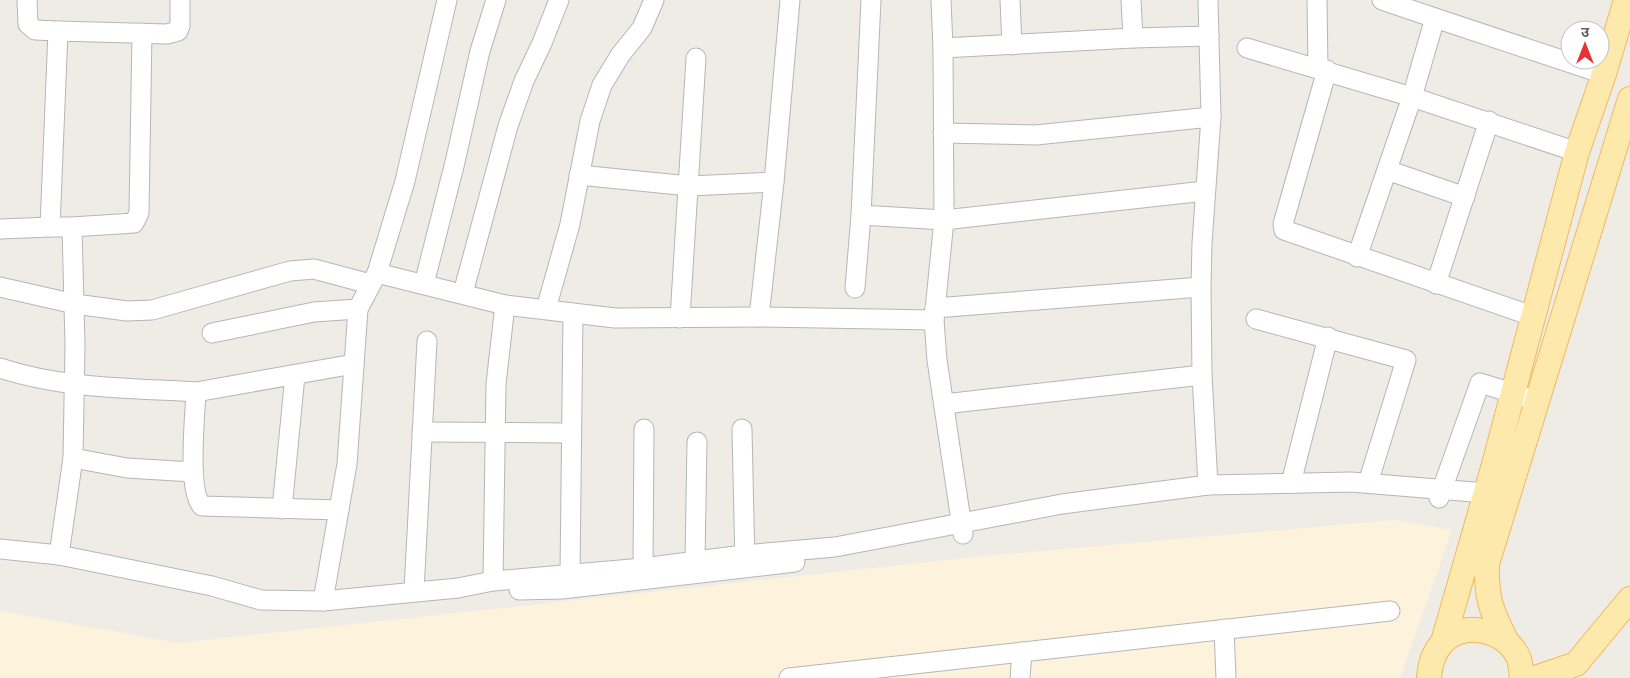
<svg xmlns="http://www.w3.org/2000/svg" width="1630" height="678" viewBox="0 0 1630 678" font-family="Signika,'Noto Sans Devanagari',sans-serif">
<rect width="100%" height="100%" fill="#efece5"/>
<polygon fill="#fdf2dc" points="1394,520 1452,530 1400,678 0,678 0,611 178,643 984,556"/>
<g fill="none" stroke-linecap="round" stroke-linejoin="round">
<defs>
<g id="minor">
<polyline points="27,0 28,24 35,30 58,31"/>
<polyline points="871,0 861,215 944,220 1205,191"/>
<polyline points="941,0 943,48 944,220 934,320 937,360 963,534"/>
<polyline points="1010,0 1012,45"/>
<polyline points="1131,0 1133,38 1209,36"/>
<polyline points="1317,0 1318,68"/>
<polyline points="1382,0 1435,18"/>
<polyline points="943,48 1133,38"/>
<polyline points="1247,48 1412,97 1577,152"/>
<polyline points="1327,70 1283,224 1284,230 1532,316"/>
<polyline points="943,133 1036,135 1211,117"/>
<polyline points="1387,170 1465,197"/>
<polyline points="579,175 689,186 774,182"/>
<polyline points="72,227 134,223 139,213 142,33"/>
<polyline points="0,229 50,227"/>
<polyline points="1357,257 1412,97 1435,18 1604,74"/>
<polyline points="377,273 505,305 615,318 759,317 934,320"/>
<polyline points="424,284 455,162 480,51 496,0"/>
<polyline points="1436,284 1489,121"/>
<polyline points="0,287 75,304 127,311 152,310 290,271 314,269 370,284"/>
<polyline points="855,288 861,215"/>
<polyline points="463,293 508,126 524,81 542,43 559,0"/>
<polyline points="935,308 1201,287"/>
<polyline points="546,309 570,224 590,121 602,85 621,54 642,28 654,0"/>
<polyline points="759,317 774,182 790,0"/>
<polyline points="680,318 696,58"/>
<polyline points="1256,319 1406,360 1368,483"/>
<polyline points="212,333 314,312 358,309"/>
<path d="M0,368C63,389 131,388 196,392"/>
<polyline points="944,404 1202,375"/>
<polyline points="742,429 745,566"/>
<polyline points="422,432 571,433"/>
<polyline points="73,458 127,468 193,472"/>
<polyline points="1291,483 1328,337"/>
<polyline points="1208,485 1202,375 1201,287 1202,243 1211,117 1208,0"/>
<polyline points="1439,498 1480,383 1525,397"/>
<polyline points="282,509 295,375"/>
<path d="M339,510L202,506C187,491 195,415 196,392L354,364"/>
<polyline points="0,549 59,555 212,586 261,600 323,601 458,588 493,581 643,568 743,555 835,547 1062,504 1208,485 1351,482 1498,494"/>
<polyline points="59,555 73,458 75,345 72,227 50,227 58,31 167,34 178,31 180,26 180,0"/>
<polyline points="695,561 697,442"/>
<polyline points="643,568 644,429"/>
<polyline points="570,574 573,313"/>
<polyline points="493,581 496,384 505,305"/>
<polyline points="519,590 562,589 795,562"/>
<polyline points="414,591 427,341"/>
<polyline points="323,601 347,464 358,309 377,273 405,181 447,0"/>
<polyline points="1224,629 1226,678"/>
<polyline points="789,678 1390,611"/>
<polyline points="1020,678 1022,652"/>
</g>
<g id="major">
<path d="M1506,640C1491,610 1486,598 1487,564L1630,99"/>
<polyline points="1443,642 1493,468 1577,152 1604,74 1626,0"/>
<path d="M1429,678C1430,664 1433,654 1442,643C1463,619 1508,630 1519,659C1521,664 1521,672 1522,678"/>
<polyline points="1535,678 1576,664 1630,599"/>
</g>
</defs>
<use href="#minor" stroke="#b3b6ba" stroke-width="21"/>
<use href="#major" stroke="#f0b95e" stroke-width="26"/>
<use href="#minor" stroke="#fff" stroke-width="19"/>
<use href="#major" stroke="#fee9ac" stroke-width="24"/>
</g>
<g transform="translate(1585 45)"><circle r="24" fill="#ffffff" stroke="#bec0c1"/>
<path d="M0-4L9 19L0 12L-9 19Z" fill="#e73336"/>
<text y="-8" font-size="14" font-weight="bold" text-anchor="middle" fill="#5d6265">उ</text>
</g>
</svg>
